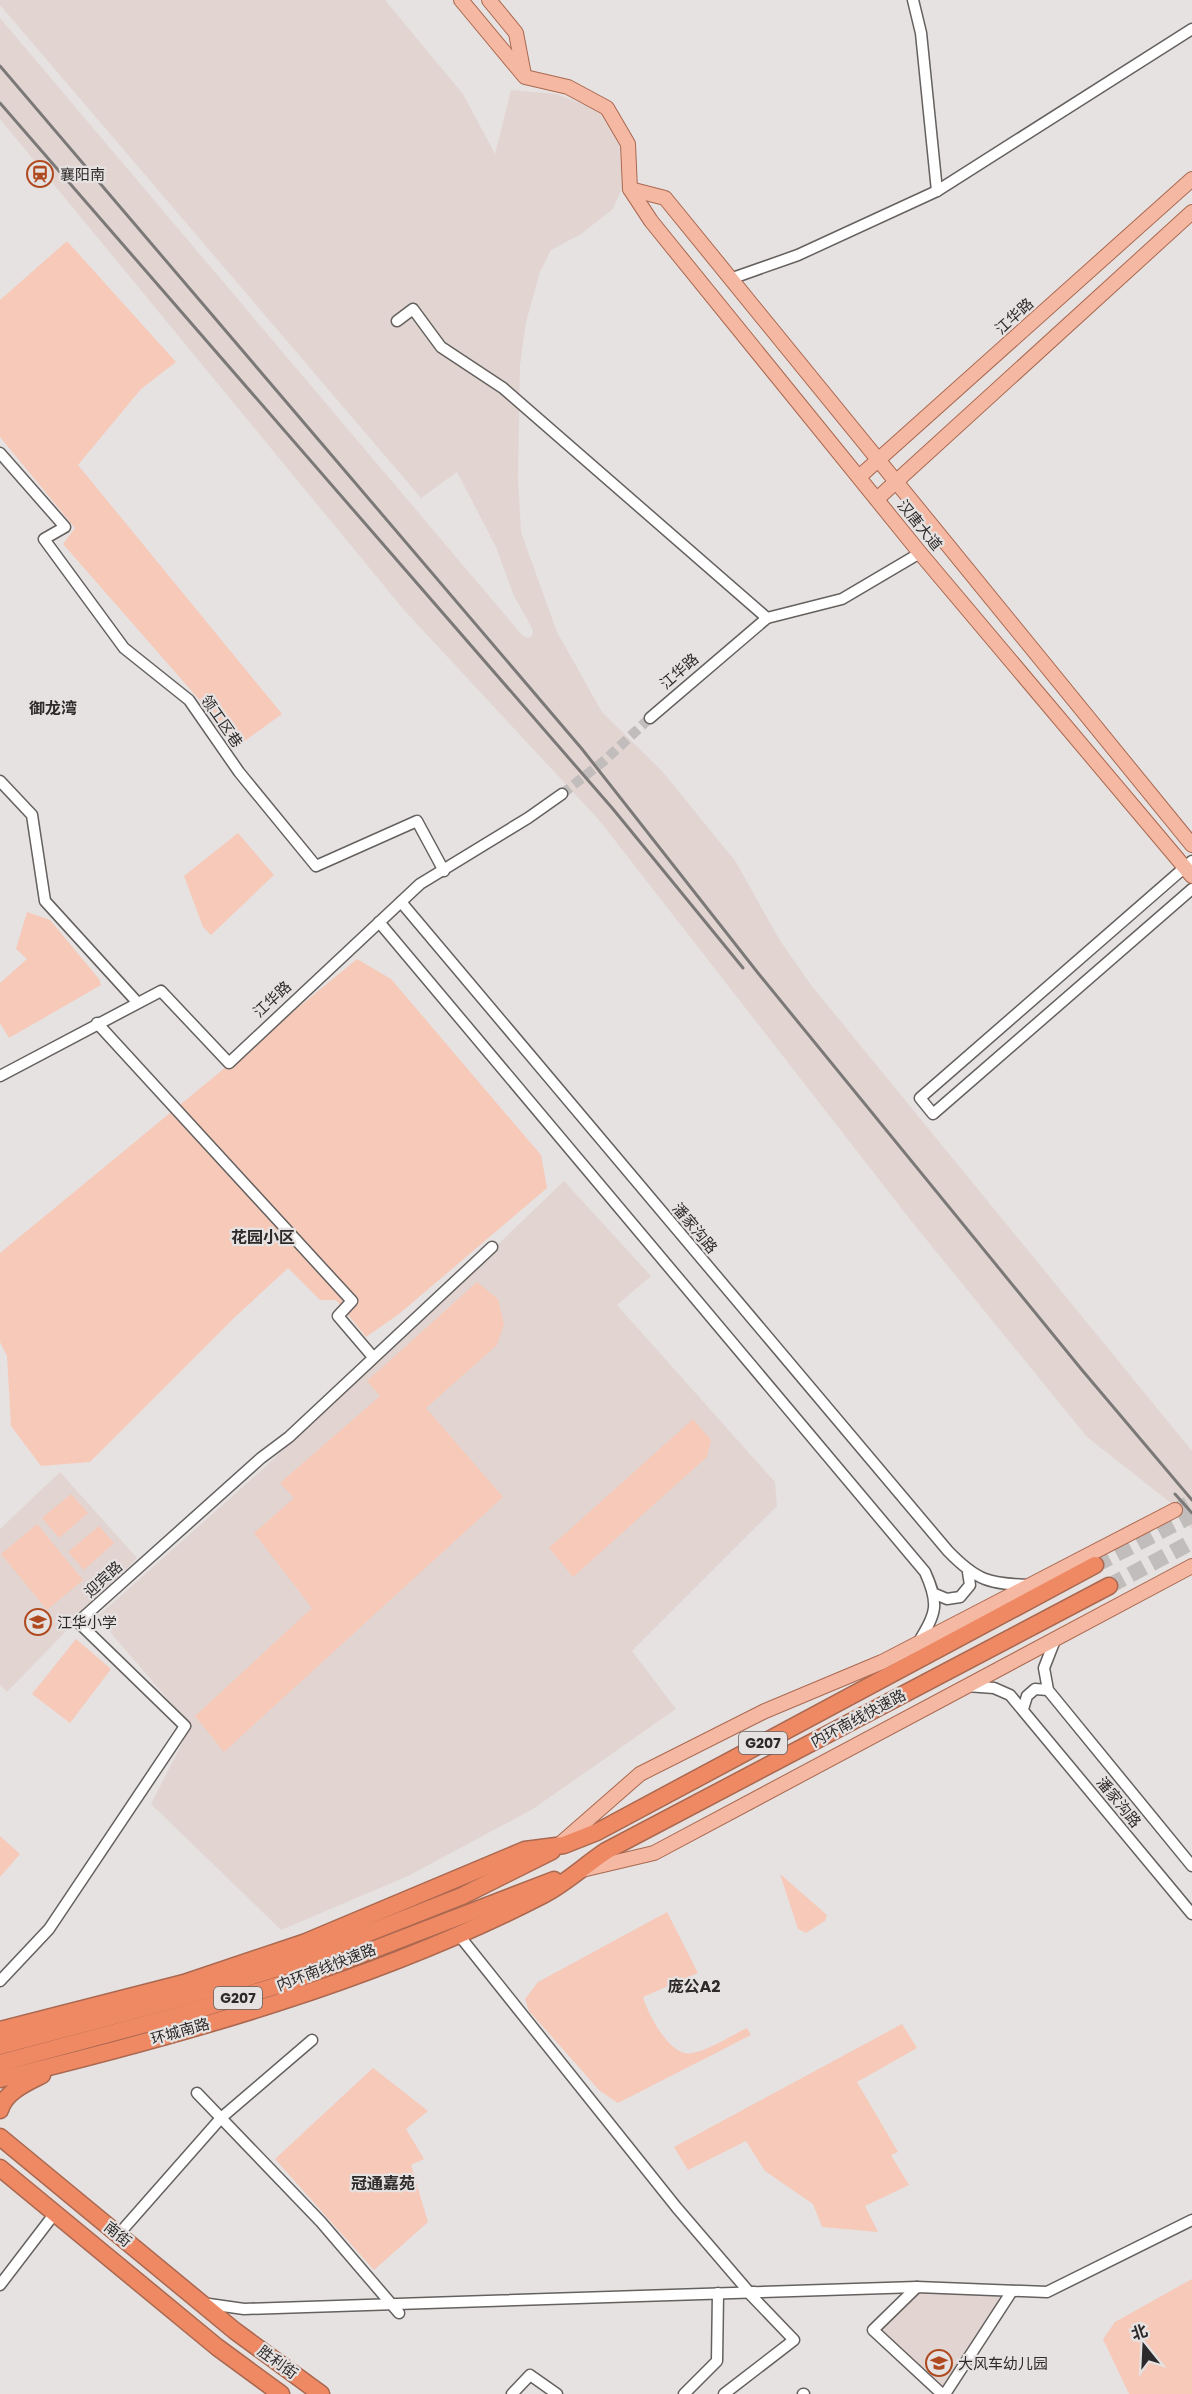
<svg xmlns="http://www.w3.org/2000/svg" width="1192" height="2394" viewBox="0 0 1192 2394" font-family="Poppins,'Noto Sans SC',sans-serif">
<rect width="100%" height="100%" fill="#e6e2e1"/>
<g fill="#e2d5d1">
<polygon points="0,0 385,0 463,94 495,154 511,90 556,94 599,110 619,141 623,186 613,209 581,234 551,250 540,272 526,322 520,365 518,477 521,532 557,632 602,712 662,771 736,862 779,939 811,985 1192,1451 1192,1529 1171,1503 1087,1437 912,1222 599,820 404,610 0,119 0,18 522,635 528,638 532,636 533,630 514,596 496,547 457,472 421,498 0,5"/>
<polygon points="564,1181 651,1276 617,1305 775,1482 777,1506 632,1651 676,1709 533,1809 408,1876 281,1930 151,1804 191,1726 97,1617 265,1467"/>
<polygon points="60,1472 137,1558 7,1692 0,1685 0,1529"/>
<polygon points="920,2291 1004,2296 944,2387 880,2329"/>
</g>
<g fill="#f6c9b9">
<polygon points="67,241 176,362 141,389 78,465 282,714 239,745 63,544 75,528 0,437 0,300"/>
<polygon points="238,833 274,875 211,935 203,927 184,876"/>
<polygon points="27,912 50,920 99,979 101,985 9,1038 0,1023 0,983 27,959 16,949"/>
<polygon points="357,959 391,979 541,1155 547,1188 399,1314 366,1337 336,1300 320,1300 288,1268 234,1318 90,1462 41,1466 11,1426 7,1356 0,1342 0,1253"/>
<polygon points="477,1282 498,1299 504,1324 497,1345 426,1408 503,1497 224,1752 195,1716 312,1608 254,1533 294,1498 280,1483 380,1396 367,1381"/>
<polygon points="693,1419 711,1440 707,1457 573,1577 549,1548"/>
<polygon points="71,1494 88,1513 59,1538 42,1518"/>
<polygon points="37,1524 83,1580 47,1610 1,1554"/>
<polygon points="99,1526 114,1543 84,1570 68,1552"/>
<polygon points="76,1639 111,1669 70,1723 32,1694"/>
<polygon points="0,1836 20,1854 0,1877"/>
<polygon points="780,1874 827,1915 825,1921 806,1933 798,1929"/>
<path d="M667,1912L698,1973L643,1997C648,2014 670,2058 692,2053C710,2050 730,2036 747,2028L751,2035L618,2103L600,2091L529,2011L525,1999L538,1982Z"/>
<polygon points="902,2024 917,2048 857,2082 898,2152 891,2155 909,2185 865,2206 878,2232 822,2227 813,2204 765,2171 746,2141 688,2170 674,2147"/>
<polygon points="373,2068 428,2111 406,2129 424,2159 411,2165 428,2222 374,2270 275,2159"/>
<polygon points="1192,2279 1192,2394 1129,2394 1103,2339 1115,2322"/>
</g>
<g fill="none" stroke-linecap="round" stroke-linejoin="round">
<polyline stroke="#c1bdbc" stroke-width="10" stroke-dasharray="10 5" stroke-linecap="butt" points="562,794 605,760 650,718"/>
<polyline stroke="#c1bdbc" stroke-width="14" stroke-dasharray="14 7" stroke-linecap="butt" points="1175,1510 1192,1501"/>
<g stroke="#c1bdbc" stroke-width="16" stroke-dasharray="16 8" stroke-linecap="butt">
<polyline points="1095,1565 1192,1515"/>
<polyline points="1109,1586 1192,1542"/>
</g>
<defs>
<g id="minor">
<polyline points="913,0 921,33 937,191"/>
<polyline points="730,279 798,255 937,191 1192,29"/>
<polyline points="397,321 413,309 441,347 503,388 767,618"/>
<polyline points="0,453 65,527 44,539 124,648 189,700 239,772 316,866 417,821 444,871"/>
<polyline points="650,718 767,618 842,599 920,553"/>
<polyline points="0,781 32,815 45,901 137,1002"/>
<polyline points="1192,861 920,1098 933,1114 1192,889"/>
<path d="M401,902L948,1551C977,1581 989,1584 1031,1585"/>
<path d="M379,922L925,1572C940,1605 936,1613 918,1643"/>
<polyline points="97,1023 352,1301 338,1316 373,1357"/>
<polyline points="0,1076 161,991 229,1063 420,884 528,818 562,794"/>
<polyline points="935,1594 947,1599 960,1597 970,1585 968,1572"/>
<polyline points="1055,1640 1044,1668 1048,1690 1192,1866"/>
<polyline points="967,1686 994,1688 1010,1695 1192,1914"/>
<polyline points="1023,1709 1027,1696 1035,1689 1048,1690"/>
<polyline points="458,1934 677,2208 749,2292 754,2292"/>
<polyline points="0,1981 49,1929 185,1726 78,1622 261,1458 289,1437 492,1247"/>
<polyline points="197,2093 321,2222 399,2313"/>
<polyline points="118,2235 221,2118 312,2040"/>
<polyline points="0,2285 55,2213"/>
<polyline points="917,2287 873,2330 942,2394"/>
<polyline points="202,2303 244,2309 917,2287 1047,2292 1192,2220"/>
<polyline points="512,2394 530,2375 557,2394"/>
<polyline points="684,2394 717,2361 718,2293"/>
<polyline points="724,2394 794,2340 748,2292"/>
<polyline points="803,2394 804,2394"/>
<polyline points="945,2394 1012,2291"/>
</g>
<g id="major">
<polyline points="461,0 525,77 568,87 607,108 628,144 630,189 651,221 920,553 1192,876"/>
<polyline points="489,0 516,33 524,75"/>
<polyline points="630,189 665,198 1192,845"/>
<polyline points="859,477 1192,179"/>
<polyline points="877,499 1192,212"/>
<polyline points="560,1844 640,1774 765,1711 882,1662 1175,1510"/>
<polyline points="582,1870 654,1853 1192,1566"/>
</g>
<g id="highway">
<polyline points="0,2030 184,1983 306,1942 525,1850 564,1845 597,1832 1095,1565"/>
<polyline points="0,2046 182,1998 287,1965 462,1896 552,1851"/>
<polyline points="0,2063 187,2013 292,1981 554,1880"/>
<path d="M0,2079C182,2035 376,1981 543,1895C565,1884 585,1865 606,1851L1109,1586"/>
<path d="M0,2110C5,2092 26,2083 42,2075"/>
<polyline points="0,2137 235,2331 321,2394"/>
<polyline points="0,2168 217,2347 281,2394"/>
</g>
</defs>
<use href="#minor" stroke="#64615f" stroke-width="13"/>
<use href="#major" stroke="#aa6850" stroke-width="16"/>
<use href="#highway" stroke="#aa6850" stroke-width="19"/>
<use href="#minor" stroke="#fff" stroke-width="10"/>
<use href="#major" stroke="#f5b8a2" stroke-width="14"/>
<use href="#highway" stroke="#ee8964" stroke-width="16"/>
<g stroke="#7b7978" stroke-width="3">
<polyline points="0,66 582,749 758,973 1082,1370 1192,1500"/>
<polyline points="0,103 613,809 743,968"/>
<polyline points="1175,1494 1192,1513"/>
</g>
</g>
<defs>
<symbol id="station-ring" viewBox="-11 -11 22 22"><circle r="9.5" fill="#e6e2e1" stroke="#af491f" stroke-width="1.5"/><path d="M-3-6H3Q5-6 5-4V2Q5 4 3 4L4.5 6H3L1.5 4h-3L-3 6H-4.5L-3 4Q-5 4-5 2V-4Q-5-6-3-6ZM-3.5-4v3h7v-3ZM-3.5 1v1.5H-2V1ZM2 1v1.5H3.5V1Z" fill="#af491f"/></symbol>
<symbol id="school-ring" viewBox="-11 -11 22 22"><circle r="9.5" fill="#e6e2e1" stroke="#af491f" stroke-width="1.5"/><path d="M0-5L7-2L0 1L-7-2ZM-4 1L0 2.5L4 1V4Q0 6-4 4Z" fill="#af491f"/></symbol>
</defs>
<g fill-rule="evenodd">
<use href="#station-ring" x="25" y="159" width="30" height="30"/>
<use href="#school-ring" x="23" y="1607" width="30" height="30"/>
<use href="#school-ring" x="924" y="2348" width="30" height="30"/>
</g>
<g text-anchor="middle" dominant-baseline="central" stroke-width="4.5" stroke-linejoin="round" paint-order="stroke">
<g fill="#e6e2e1" stroke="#646161" stroke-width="1.5">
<rect x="739" y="1732" width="48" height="22" rx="4.5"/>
<rect x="214" y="1987" width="48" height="22" rx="4.5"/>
</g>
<g font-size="14" font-weight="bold" fill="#2c2a2a">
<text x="763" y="1743">G207</text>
<text x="238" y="1998">G207</text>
</g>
<g font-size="15" fill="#2c2a2a" stroke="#e6e2e1" text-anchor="start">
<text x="60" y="174">襄阳南</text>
<text x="57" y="1622">江华小学</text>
<text x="958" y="2363">大风车幼儿园</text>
</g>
<g font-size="15" fill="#2c2a2a" stroke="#e6e2e1">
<text transform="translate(1014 316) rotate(-42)">江华路</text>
<text transform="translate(920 525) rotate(51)">汉唐大道</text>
<text transform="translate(679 671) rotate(-41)">江华路</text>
<text transform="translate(222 721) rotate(55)">领工区巷</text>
<text transform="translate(272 999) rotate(-43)">江华路</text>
<text transform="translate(695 1228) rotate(50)">潘家沟路</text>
<text transform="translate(103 1579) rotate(-42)">迎宾路</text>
<text transform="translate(858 1718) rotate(-28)">内环南线快速路</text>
<text transform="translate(1119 1802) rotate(51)">潘家沟路</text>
<text transform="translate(326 1967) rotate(-21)">内环南线快速路</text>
<text transform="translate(180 2031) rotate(-16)">环城南路</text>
<text transform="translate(118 2234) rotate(39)">南街</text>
<text transform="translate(278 2362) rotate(36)">胜利街</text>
</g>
<g font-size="16" font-weight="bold" fill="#2c2a2a" stroke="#e6e2e1">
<text x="53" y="708">御龙湾</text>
<text x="263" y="1237">花园小区</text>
<text x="694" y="1986">庞公A2</text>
<text x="383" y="2183">冠通嘉苑</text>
</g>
</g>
<g transform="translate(1144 2346) rotate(342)" stroke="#e6e2e1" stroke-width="4.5" paint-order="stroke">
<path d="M0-4.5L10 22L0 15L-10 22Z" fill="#2c2a2a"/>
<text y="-9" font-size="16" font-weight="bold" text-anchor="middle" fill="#2c2a2a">北</text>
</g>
</svg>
